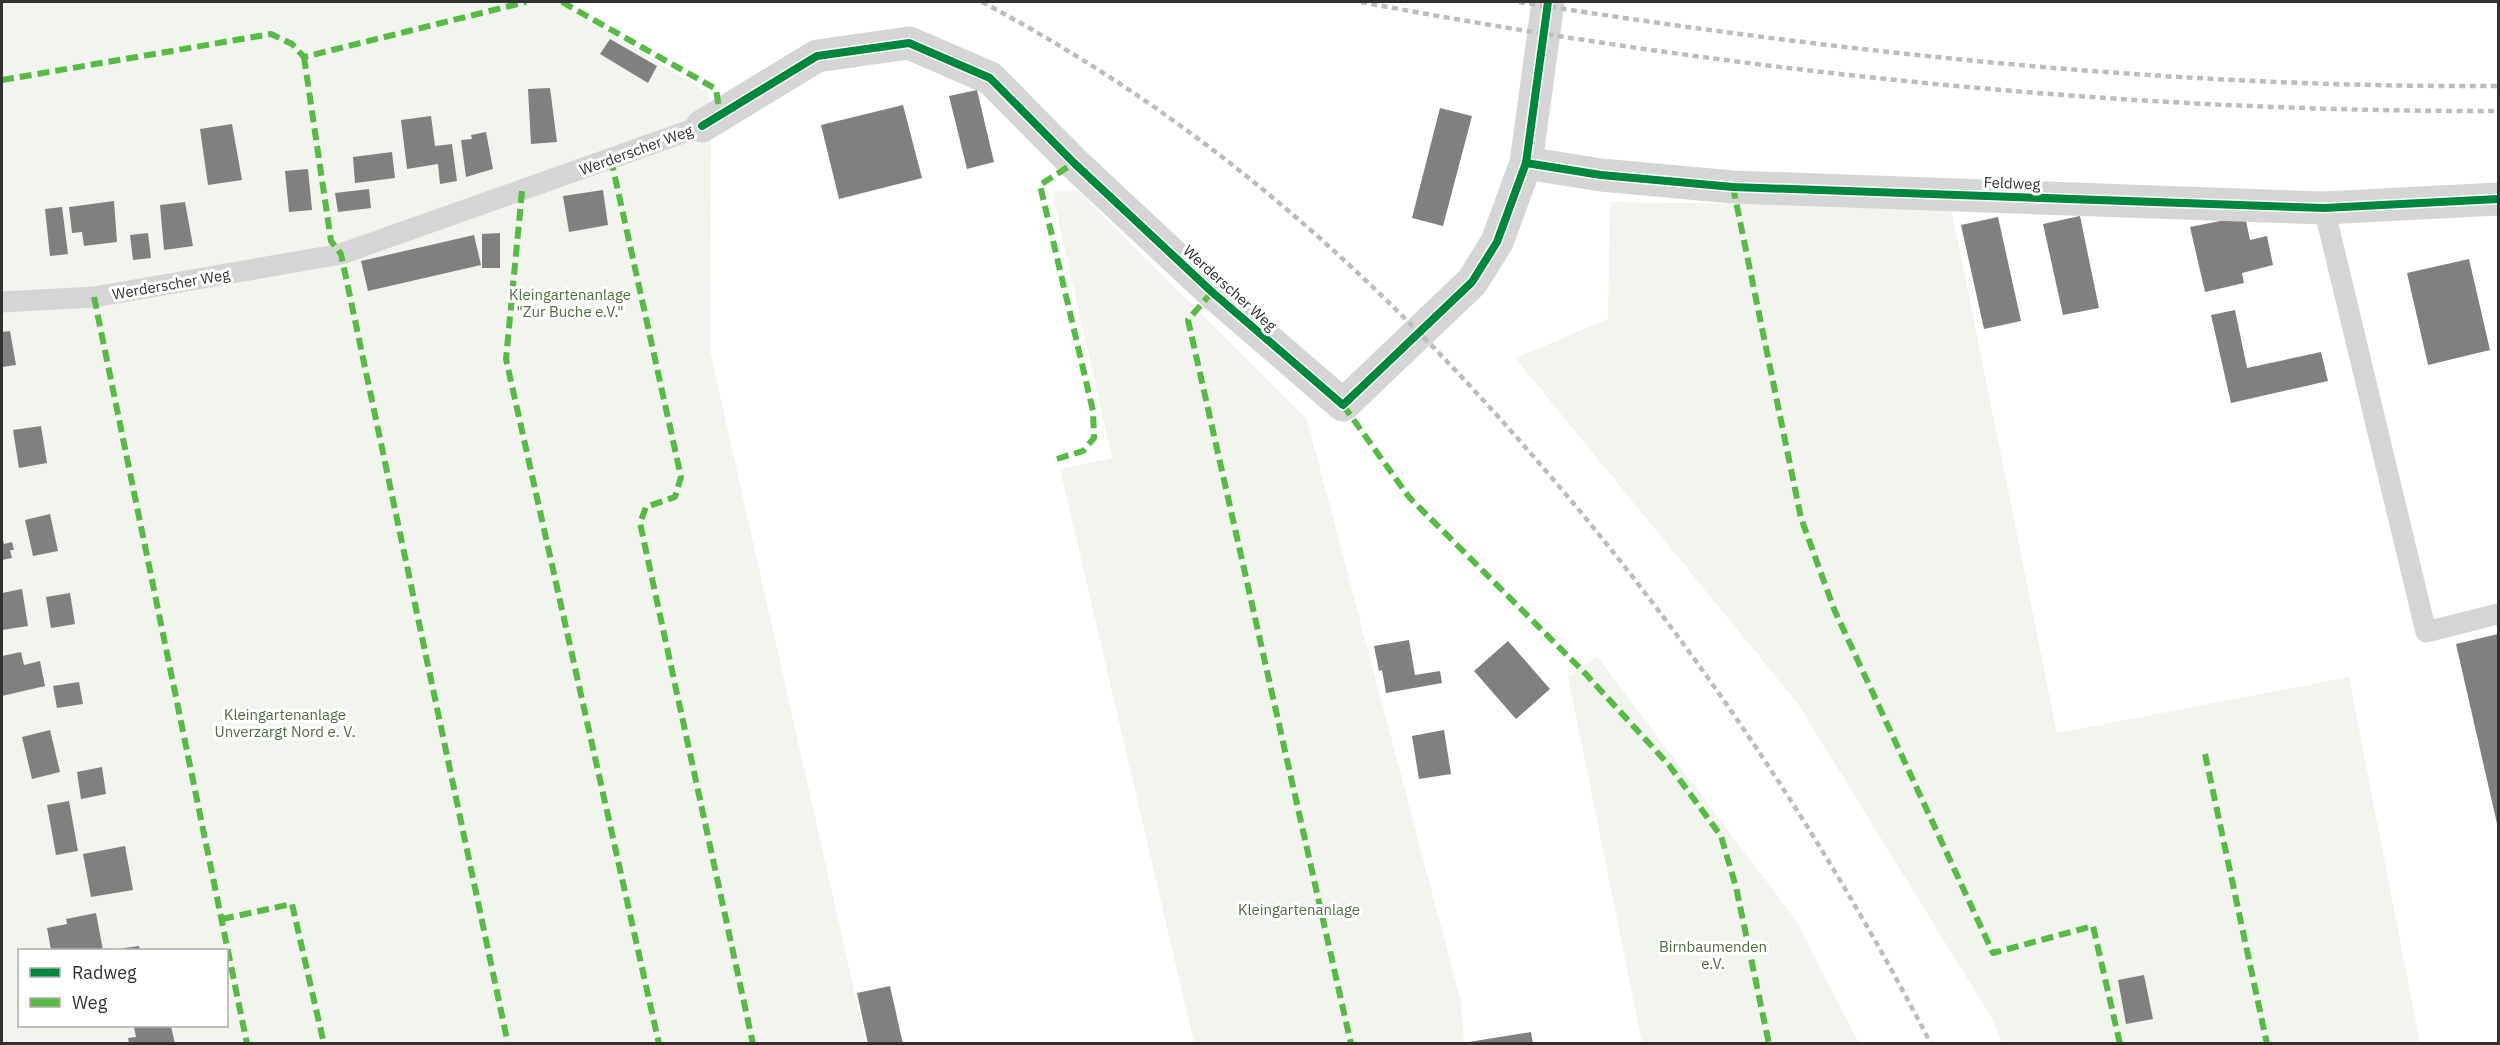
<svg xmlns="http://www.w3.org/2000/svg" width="2500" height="1045" viewBox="0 0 2500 1045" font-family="'IBM Plex Sans',sans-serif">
<rect width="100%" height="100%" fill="#fff"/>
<g fill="#f1f5ee" fill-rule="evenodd">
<path d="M2,2H559L708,93L711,111L710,351L866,1043L2,1044ZM20,950H226V1026H20Z"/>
<polygon points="1077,190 1307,419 1461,1002 1464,1043 1194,1043 1060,469 1112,458 1052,192"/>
<polygon points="1610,202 1951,207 2057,733 2349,677 2420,1043 2002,1043 1991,1017 1798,704 1515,358 1608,319"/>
<polygon points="1597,656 1795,919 1859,1043 1642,1043 1568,677"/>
</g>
<g fill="#808080">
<polygon points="610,39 657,66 648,83 600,54"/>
<polygon points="550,88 557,142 531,144 528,89"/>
<polygon points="977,90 994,162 967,169 949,96"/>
<polygon points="903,105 922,178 839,199 821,125"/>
<polygon points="1440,108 1472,116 1443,226 1412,218"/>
<polygon points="431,116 435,146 452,144 457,181 440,184 438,164 407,169 401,120"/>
<polygon points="232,124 242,180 208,185 200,129"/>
<polygon points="486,132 493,169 466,177 461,140 472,139 471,135"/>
<polygon points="392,152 395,178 355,183 353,157"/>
<polygon points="308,169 312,210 289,212 285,171"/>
<polygon points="369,189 371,208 338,212 335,193"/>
<polygon points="603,190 608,225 569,232 563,196"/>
<polygon points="114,201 117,242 84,246 82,232 72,233 69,207"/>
<polygon points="185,202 193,246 164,250 160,205"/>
<polygon points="62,207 68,254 50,256 45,209"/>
<polygon points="2080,216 2099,308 2063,315 2043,224"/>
<polygon points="2245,216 2250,240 2267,236 2273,265 2242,273 2244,283 2205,292 2190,227"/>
<polygon points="1998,217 2021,321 1984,329 1961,225"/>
<polygon points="148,233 151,258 133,260 130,235"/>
<polygon points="500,233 500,268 482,268 482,234"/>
<polygon points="474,235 481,265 368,291 361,261"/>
<polygon points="2469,259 2490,350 2428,365 2407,273"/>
<polygon points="2235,310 2247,368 2321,352 2328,381 2231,403 2211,315"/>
<polygon points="10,331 16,365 2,367 2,332"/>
<polygon points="41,426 47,463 19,468 13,430"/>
<polygon points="50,514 58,551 33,556 25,520"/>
<polygon points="2,536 4,544 12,542 14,550 10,550 12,558 2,560"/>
<polygon points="22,589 28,626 2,630 2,593"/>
<polygon points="70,593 75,624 51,628 46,597"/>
<polygon points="2498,634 2498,828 2456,644"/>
<polygon points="1409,640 1415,675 1440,671 1442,683 1386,693 1382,670 1379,671 1374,646"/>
<polygon points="1508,641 1550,689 1516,719 1474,671"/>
<polygon points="21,652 24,665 40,661 45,686 2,696 2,656"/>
<polygon points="79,682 83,704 57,708 53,686"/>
<polygon points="50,730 60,772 32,779 22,737"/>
<polygon points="1444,730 1451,774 1419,779 1412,736"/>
<polygon points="102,767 106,794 81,799 77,772"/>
<polygon points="69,801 78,851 56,855 47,805"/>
<polygon points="125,846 133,890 91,897 83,854"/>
<polygon points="96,913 103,950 51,950 47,928 67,924 66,919"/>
<polygon points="139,946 140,950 117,950 117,949"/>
<polygon points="2144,975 2153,1019 2126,1024 2118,980"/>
<polygon points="890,986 903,1044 868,1044 857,993"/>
<polygon points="142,1026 171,1026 175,1044 129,1044 128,1038 136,1037 134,1027"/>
<polygon points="1531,1032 1533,1044 1470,1044 1469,1042"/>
</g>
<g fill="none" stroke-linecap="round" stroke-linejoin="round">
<g stroke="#d5d5d5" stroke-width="21">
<polyline points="2324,208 2426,632 2498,614"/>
<polyline points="2,302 94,297 341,254 702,126"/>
</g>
<g stroke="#d5d5d5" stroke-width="33">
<polyline points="702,126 817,56 909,43 990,78 1074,163 1212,292 1343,405 1472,282 1497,242 1526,163 1548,2"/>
<polyline points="1526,163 1601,175 1733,187 2324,208 2498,199"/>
</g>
<g stroke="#bdbdbd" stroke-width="4.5" stroke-dasharray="6 4.5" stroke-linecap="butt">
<path d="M982,2C1201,118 1371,270 1533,456C1689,635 1822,833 1931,1044"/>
<path d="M1361,2C1735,72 2117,112 2498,111"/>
<path d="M1519,2C1843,53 2170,88 2498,86"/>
</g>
<g stroke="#58b947" stroke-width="6" stroke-dasharray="12 6" stroke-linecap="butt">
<polyline points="562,2 716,89 720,115"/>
<polyline points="304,57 331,241 341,254 508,1044"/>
<polyline points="2,80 271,34 292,44 304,57 526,2"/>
<polyline points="611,159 681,477 675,497 646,507 640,523 753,1044"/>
<polyline points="1733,187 1801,518 1834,609 1993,953 2093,926 2120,1044"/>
<polyline points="522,191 506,359 659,1044"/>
<polyline points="1212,292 1188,320 1351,1044"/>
<polyline points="94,297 247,1044"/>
<polyline points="1343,405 1409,497 1582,670 1669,765 1721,836 1736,887 1769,1044"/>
<polyline points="1057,459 1083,451 1094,438 1093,411 1040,185 1074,163"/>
<polyline points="2205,754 2267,1044"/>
<polyline points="222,919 292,904 324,1044"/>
</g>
<defs>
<g id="cycleway">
<polyline points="702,126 817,56 909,43 990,78 1074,163 1212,292 1343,405 1472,282 1497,242 1526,163 1548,2"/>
<polyline points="1526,163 1601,175 1733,187 2324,208 2498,199"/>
</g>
</defs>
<use href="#cycleway" stroke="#fff" stroke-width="11"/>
<use href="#cycleway" stroke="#00873e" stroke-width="8"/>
</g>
<g text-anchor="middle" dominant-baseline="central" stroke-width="6" stroke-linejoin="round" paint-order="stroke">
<g font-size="15" fill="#313131" stroke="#fff">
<text transform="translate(636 150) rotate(-20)">Werderscher Weg</text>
<text transform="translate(2012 183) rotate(2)">Feldweg</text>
<text transform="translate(171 284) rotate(-10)">Werderscher Weg</text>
<text transform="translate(1230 288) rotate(42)">Werderscher Weg</text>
</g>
<g font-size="15" fill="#4e6c3f" stroke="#fff">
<text x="570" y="294">Kleingartenanlage<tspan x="570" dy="17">"Zur Buche e.V."</tspan></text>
<text x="285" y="714">Kleingartenanlage<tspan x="285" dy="17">Unverzargt Nord e. V.</tspan></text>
<text x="1299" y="909">Kleingartenanlage</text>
<text x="1713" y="946">Birnbaumenden<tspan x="1713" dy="17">e.V.</tspan></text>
</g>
</g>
<rect width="2500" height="1045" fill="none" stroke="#313131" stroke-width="6"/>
<rect x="18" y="949" width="210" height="78" fill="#ffffff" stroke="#adadad" stroke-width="1.5"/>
<rect x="30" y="968" width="30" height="9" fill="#00873e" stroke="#adadad" stroke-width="1.5"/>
<text x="72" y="979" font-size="18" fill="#313131">Radweg</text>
<rect x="30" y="998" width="30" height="9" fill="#58b947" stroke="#adadad" stroke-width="1.5"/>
<text x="72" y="1009" font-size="18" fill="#313131">Weg</text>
</svg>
